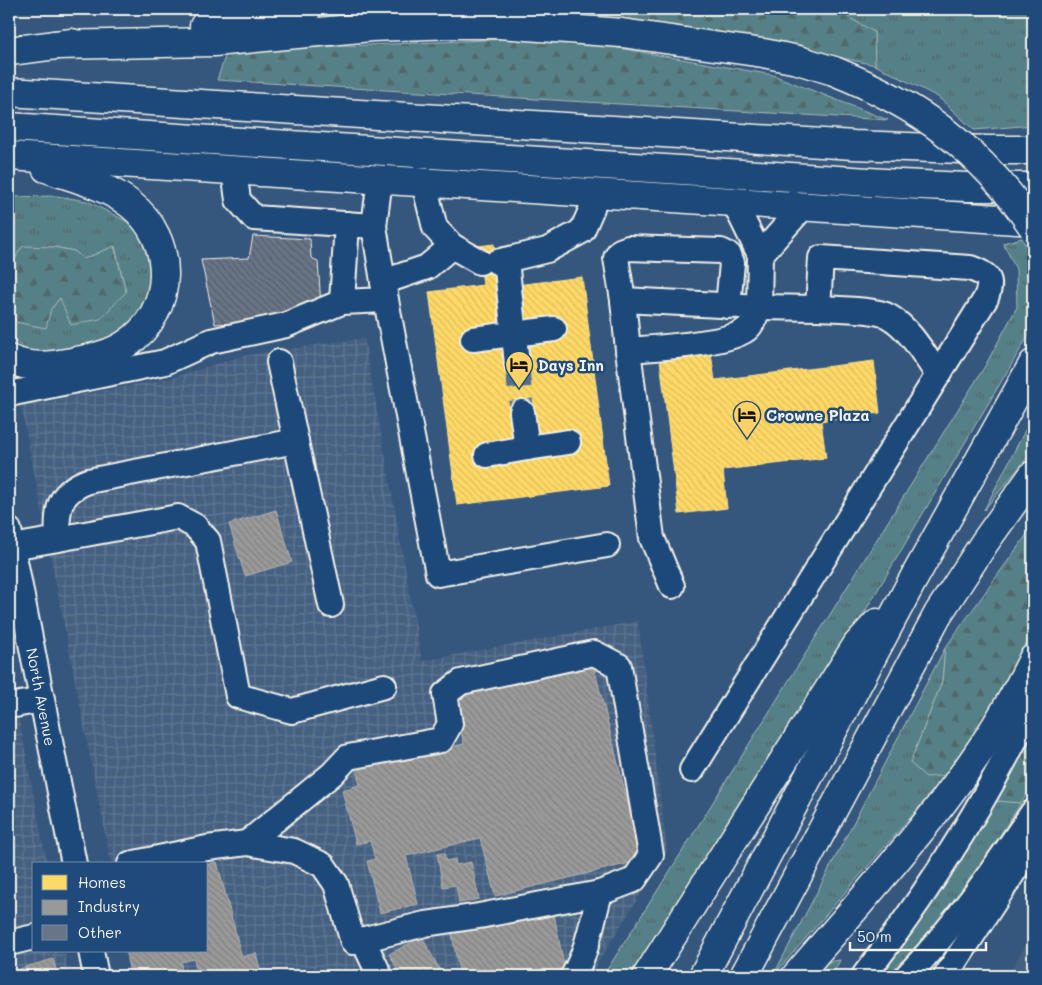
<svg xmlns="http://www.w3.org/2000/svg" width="1042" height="985" viewBox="0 0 1042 985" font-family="Mali,sans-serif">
<defs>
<pattern id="industrial-grid" width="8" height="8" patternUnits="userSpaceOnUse" patternTransform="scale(1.25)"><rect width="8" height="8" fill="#446081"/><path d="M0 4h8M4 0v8" fill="none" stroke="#607793"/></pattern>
<pattern id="grass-tufts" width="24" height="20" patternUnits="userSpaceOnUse" patternTransform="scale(1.25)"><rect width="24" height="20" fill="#568087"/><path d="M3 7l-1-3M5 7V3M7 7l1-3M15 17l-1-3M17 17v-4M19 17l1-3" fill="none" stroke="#50676a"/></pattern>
<pattern id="forest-firs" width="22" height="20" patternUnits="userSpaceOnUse" patternTransform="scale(1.25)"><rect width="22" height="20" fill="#568087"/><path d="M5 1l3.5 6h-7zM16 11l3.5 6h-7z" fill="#50676a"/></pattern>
<pattern id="homes-back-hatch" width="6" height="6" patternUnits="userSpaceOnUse" patternTransform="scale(1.25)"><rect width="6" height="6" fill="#ffd966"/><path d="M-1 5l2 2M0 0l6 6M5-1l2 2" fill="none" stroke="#dbbc60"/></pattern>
<pattern id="industry-back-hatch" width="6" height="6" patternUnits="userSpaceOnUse" patternTransform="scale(1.25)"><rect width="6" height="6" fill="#999"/><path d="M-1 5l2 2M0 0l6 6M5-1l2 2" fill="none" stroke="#818180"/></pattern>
<pattern id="building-back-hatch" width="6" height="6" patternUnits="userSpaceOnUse" patternTransform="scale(1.25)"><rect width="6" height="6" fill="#687487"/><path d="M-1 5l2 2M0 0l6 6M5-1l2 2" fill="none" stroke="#585e66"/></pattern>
</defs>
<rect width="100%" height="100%" fill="#35577e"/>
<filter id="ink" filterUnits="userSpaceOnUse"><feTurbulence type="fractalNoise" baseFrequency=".02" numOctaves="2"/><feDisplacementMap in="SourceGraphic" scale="10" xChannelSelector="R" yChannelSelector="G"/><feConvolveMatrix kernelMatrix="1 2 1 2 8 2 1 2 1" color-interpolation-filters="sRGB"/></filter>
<g filter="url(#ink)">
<polygon fill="#446081" points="1033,932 1033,976 1007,976"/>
<g fill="url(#industrial-grid)">
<polygon points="364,338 422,661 638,621 667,851 590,976 133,976 128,951 206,951 206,864 111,864 21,406 171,378 242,356"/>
<polygon points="9,667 47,864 34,864 34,951 64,951 69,976 9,976"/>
</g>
<g fill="url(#grass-tufts)" stroke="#a5b8b8" fill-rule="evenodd">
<polygon points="373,9 426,9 327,17"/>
<polygon points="834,9 1033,9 1033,125 974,130 938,97 875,65 874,32"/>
<path d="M57,196L87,201L124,220L136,228L145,237L154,279L139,316L111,339L79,348L36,354L21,352L22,347L9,337V197ZM115,246L126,292L60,298L51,309L54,247L74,251L84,259Z"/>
<polygon points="1022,238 1033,262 1033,328 854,630 637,976 603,976 675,863 985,366 1017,307 1016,269 1003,243"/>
<polygon points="1033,415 1033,451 984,510"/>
<polygon points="945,648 942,682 910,763 947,775 773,976"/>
<polygon points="997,801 1021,803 950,912 887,976 882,976"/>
<polygon points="840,960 832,976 815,976 827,962"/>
</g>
<g fill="url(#forest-firs)" stroke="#a5b8b8">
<polygon points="456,9 834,9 874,32 875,65 743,37"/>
<polygon points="555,37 773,75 888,120 217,80 227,51"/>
<path d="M23,246L54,247L74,251L84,259L114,246L126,292L100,319L71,325L60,298L51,309L46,328L15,322C12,296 5,268 23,246Z"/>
<polygon points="1033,526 1033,629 999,699 947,775 926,777 910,763 942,682 945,648"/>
<polygon points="1033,729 1033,785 1021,803 997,801"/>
</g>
<g fill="url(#homes-back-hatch)" stroke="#fce08d">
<polygon points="494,244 500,287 582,277 609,486 457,505 429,292 483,285 478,246"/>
<polygon points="711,354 715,380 874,361 880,413 821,421 826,458 723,470 727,508 679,514 660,360"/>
</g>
<g fill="url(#industry-back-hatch)" stroke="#b4b3b1">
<polygon points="276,510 292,562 245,576 229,524"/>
<polygon points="593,663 642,860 495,896 480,838 406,856 418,904 380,913 367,861 375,859 370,841 356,844 342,790 360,785 356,770 464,744 453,697"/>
<polygon points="444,853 446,861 455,859 456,865 471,862 479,899 459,903 456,885 443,887 437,854"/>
<polygon points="217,862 242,957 256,953 261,973 276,973 277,976 230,976 228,968 198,976 194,959 181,962 182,976 131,976 127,960 127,951 206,951 206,865"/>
<polygon points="553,909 566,976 460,976 451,930"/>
<polygon points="422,937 443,976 401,976 389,954"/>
<polygon points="53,959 58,976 9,976 9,972"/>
</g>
<polygon fill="url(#building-back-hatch)" stroke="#f4f1e8" points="253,236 310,239 311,258 318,261 321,306 296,308 297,320 215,324 201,260 249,258"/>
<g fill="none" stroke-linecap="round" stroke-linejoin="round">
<polyline stroke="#526e8e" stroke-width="24" stroke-dasharray="24 12" stroke-linecap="butt" points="517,364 522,412"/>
<defs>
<g id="minor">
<polyline points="234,171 238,200 254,218 374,226 380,179"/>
<polyline points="424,183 435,228 452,246 480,262"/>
<polyline points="734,202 760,255 803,207"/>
<polyline points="347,224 342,302 386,300 374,226"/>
<polyline points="506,260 517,364"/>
<polyline points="497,262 547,250 582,231 592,208 594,194"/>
<polyline points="383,282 427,267 452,246"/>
<polyline points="386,300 438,574 607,545"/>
<path d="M623,300L759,307C756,314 754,322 748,328C733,344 652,348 628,350"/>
<path d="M818,308C835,309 875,309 888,316C908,327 922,351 934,369L940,372"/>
<polyline points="473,339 554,329"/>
<polyline points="279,362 331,605"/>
<polyline points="9,394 165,362 211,341 286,325 342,302"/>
<polyline points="522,412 527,448 568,442"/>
<polyline points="487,455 527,448"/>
<path id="s1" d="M9,530L74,864"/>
<polyline points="58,539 178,517 195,526 208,541 238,696 292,711 384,686"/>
<path d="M12,547L58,539C56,510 58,492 88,481L296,441"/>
<polyline points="672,586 652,538 628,350 623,300 616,258 620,251 628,248 721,251 729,255 732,263 728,306"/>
<polyline points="9,706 42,700"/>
<path d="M692,770L986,298C993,279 989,275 970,268L821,258L818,308L759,307L760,255"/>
<polyline points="247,843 332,774 348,757 441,740 450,724 445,694 461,682 594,653 619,666 651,855 634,880 600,893"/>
<path d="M130,864L207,848L247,843L294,851L323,865L336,884L353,942L425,924L479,916L600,893C592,921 588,950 573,976"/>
<polyline points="363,940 380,976"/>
<polyline points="9,943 34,937"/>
<polyline points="91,951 96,976"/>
<path d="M864,976C929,891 987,801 1033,703"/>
<path d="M907,976C955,926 994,869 1033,812"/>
<polyline points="946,976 1033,842"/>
</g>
<g id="highway">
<polyline points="204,26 307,9"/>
<polyline points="54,45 214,42 371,27 456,24 498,24 622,33 763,53 798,60 834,71"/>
<polyline points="9,51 72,43"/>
<polyline points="9,92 854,145 987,150 1033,150"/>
<polyline points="9,127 900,184 966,187 1033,187"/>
<polyline points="9,156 1033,221"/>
<path d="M9,359C30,369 50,366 72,362C91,358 110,355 126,344C176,312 176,239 130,204C106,185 74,178 46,168"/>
<polyline points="647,976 857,645 877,623"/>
<polyline points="703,976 909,587 1033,364"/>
<polyline points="744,976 938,614 985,542 1033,475"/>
<path d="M796,976C882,876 975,779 1033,659"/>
</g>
</defs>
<use href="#minor" stroke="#f4f1e8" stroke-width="28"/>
<use href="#highway" stroke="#f4f1e8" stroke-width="31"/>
<use href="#minor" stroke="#1f4a7a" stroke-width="24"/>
<use href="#highway" stroke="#1f4a7a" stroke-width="28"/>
<defs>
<path id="highway-bridge" d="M834,71C919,105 982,150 1033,227"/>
</defs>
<use href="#highway-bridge" stroke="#f4f1e8" stroke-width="31" stroke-linecap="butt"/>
<use href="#highway-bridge" stroke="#1f4a7a" stroke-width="28"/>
</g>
</g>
<defs>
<symbol id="hotel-pin" viewBox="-11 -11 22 30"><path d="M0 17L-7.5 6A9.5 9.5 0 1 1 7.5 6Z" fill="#ffd166" stroke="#1f4a7a"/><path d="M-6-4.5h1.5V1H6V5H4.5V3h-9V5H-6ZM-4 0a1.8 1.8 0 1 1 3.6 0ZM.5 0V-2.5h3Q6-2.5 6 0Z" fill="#111"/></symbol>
</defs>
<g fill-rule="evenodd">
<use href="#hotel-pin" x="503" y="349" width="32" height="43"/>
<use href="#hotel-pin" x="731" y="399" width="32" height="43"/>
</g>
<g text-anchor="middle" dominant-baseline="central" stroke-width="5" stroke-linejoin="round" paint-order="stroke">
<g font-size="15" font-weight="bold" fill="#f4f1e8" stroke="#1f4a7a" text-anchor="start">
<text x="538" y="365">Days Inn</text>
<text x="766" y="415">Crowne Plaza</text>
</g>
<g font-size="15" fill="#f4f1e8" stroke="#1f4a7a">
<text stroke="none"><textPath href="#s1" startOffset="170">North Avenue</textPath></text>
</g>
</g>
<rect width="1042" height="985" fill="none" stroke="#1f4a7a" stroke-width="30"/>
<rect x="15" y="15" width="1012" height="955" fill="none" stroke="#f4f1e8" stroke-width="2" filter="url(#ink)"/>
<rect x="32" y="862" width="175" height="90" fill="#1f4a7a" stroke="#748da6"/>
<rect x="42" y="875" width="25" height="15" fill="#ffd966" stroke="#748da6"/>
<text x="78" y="888" font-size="15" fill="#f4f1e8">Homes</text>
<rect x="42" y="900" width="25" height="15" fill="#999999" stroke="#748da6"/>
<text x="78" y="912" font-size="15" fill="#f4f1e8">Industry</text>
<rect x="42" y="925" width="25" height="15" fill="#687487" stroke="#748da6"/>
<text x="78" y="938" font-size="15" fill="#f4f1e8">Other</text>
<path d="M850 942v8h136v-8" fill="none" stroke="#f4f1e8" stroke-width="2.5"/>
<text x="857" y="942" font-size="15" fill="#f4f1e8" stroke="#1f4a7a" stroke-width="4" paint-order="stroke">50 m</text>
</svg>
